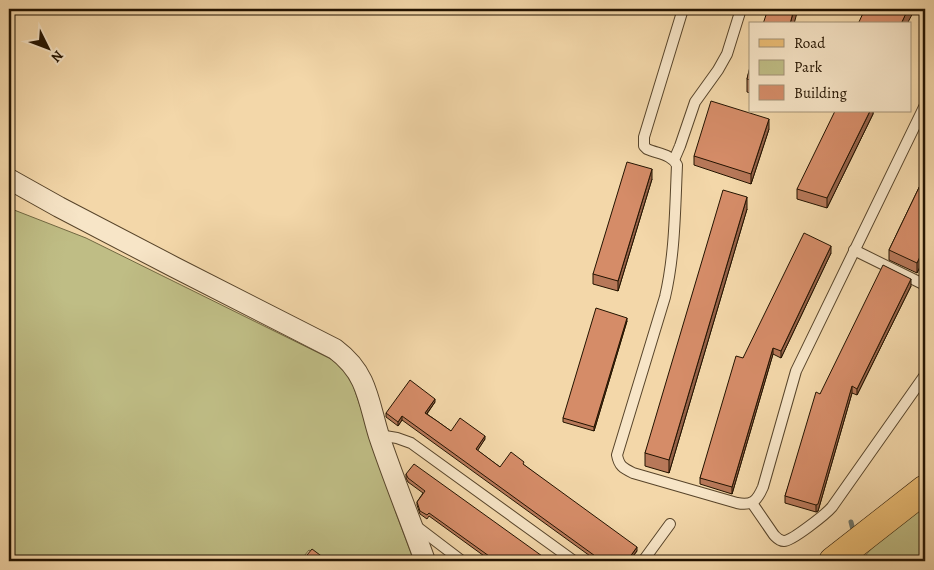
<svg xmlns="http://www.w3.org/2000/svg" width="934" height="570" viewBox="0 0 934 570" font-family="Alegreya,serif">
<rect width="100%" height="100%" fill="#f3d7a9"/>
<filter id="stains"><feTurbulence type="fractalNoise" baseFrequency=".004" numOctaves="4"/><feColorMatrix values="0 0 0 0 .2 0 0 0 0 .09 0 0 0 0 .02 0 0 0 .5 -.17"/></filter>
<radialGradient id="worn" r=".72"><stop offset=".6" stop-color="#630" stop-opacity="0"/><stop offset="1" stop-color="#630" stop-opacity=".3"/></radialGradient>
<g fill="#bfbd85" stroke="#716842">
<polygon points="9,208 86,238 347,367 396,513 414,561 324,561 309,550 300,561 9,561"/>
<polygon points="925,503 925,561 860,561 875,545"/>
</g>
<g fill="none" stroke-linecap="round" stroke-linejoin="round">
<polyline stroke="#6d756a" stroke-width="5" points="851,522 853,530"/>
<defs>
<g id="lane">
<path d="M683,9L644,137V146L647,149C658,154 671,154 677,165C675,210 675,254 665,297L617,455C619,466 623,468 633,473L737,503C752,506 757,501 763,487L796,371L925,105"/>
<polyline points="674,160 680,146 695,102 718,70 727,54 741,9"/>
<polyline points="854,250 925,285"/>
<polyline points="379,435 397,438 411,443 574,561"/>
<path d="M752,503L774,535C777,538 779,541 784,541C792,541 826,514 832,507L925,375"/>
<polyline points="416,526 462,561"/>
<polyline points="643,561 670,524"/>
</g>
<path id="street" d="M9,179L59,207L174,267L335,349C347,358 356,368 362,381C370,398 373,417 379,436C393,478 410,519 425,561"/>
<polyline id="primary" points="833,561 925,489"/>
</defs>
<use href="#lane" stroke="#57442a" stroke-width="12"/>
<use href="#street" stroke="#57442a" stroke-width="22"/>
<use href="#primary" stroke="#231300" stroke-width="29"/>
<use href="#lane" stroke="#f7e5c7" stroke-width="10"/>
<use href="#street" stroke="#f7e5c7" stroke-width="20"/>
<use href="#primary" stroke="#eabc74" stroke-width="28"/>
</g>
<g fill="#b77859" stroke="#231300">
<polygon points="750,67 750,93 747,92 747,79"/>
<polygon points="873,111 873,114 827,208 797,199 797,189"/>
<polygon points="769,129 751,184 694,165 694,156"/>
<polygon points="925,175 925,256 917,273 889,260 889,250"/>
<polygon points="652,179 618,291 593,284 593,274"/>
<polygon points="747,209 669,473 645,466 645,453"/>
<polygon points="831,253 781,358 773,354 732,494 700,484 700,478 743,358"/>
<polygon points="911,286 857,395 852,393 818,511 816,512 785,503 785,496 820,394"/>
<polygon points="627,321 594,431 563,422 563,418"/>
<polygon points="435,402 427,414 451,431 485,439 477,450 500,467 524,465 637,551 629,561 597,561 402,420 398,426 386,417 386,413"/>
<polygon points="406,474 549,561 491,561 429,516 427,519 420,514 417,505 417,502 423,493 408,482 406,478"/>
</g>
<g fill="#956249" stroke="#231300">
<polygon points="794,9 798,9 794,24 790,24"/>
<polygon points="908,9 915,9 907,24 901,24"/>
<polygon points="870,111 873,111 873,114 827,208 827,198"/>
<polygon points="769,119 769,129 751,184 751,174"/>
<polygon points="652,169 652,179 618,291 618,281"/>
<polygon points="747,197 747,209 669,473 669,460"/>
<polygon points="831,246 831,253 781,358 781,351"/>
<polygon points="925,246 925,256 917,273 917,263"/>
<polygon points="911,279 911,286 857,395 857,389"/>
<polygon points="627,318 627,321 594,431 594,427"/>
<polygon points="773,348 773,354 732,494 732,487"/>
<polygon points="852,386 852,393 818,511 816,512 816,505"/>
<polygon points="435,399 435,402 425,416 425,413"/>
<polygon points="402,416 402,420 398,426 398,422"/>
<polygon points="485,436 485,439 476,453 476,449"/>
<polygon points="637,547 637,551 629,561 627,561"/>
</g>
<g fill="#d58c68" stroke="#231300">
<polygon points="768,9 794,9 790,24 763,24"/>
<polygon points="865,9 908,9 901,24 858,24"/>
<polygon points="750,67 750,80 747,79"/>
<polygon points="711,101 769,119 751,174 694,156"/>
<polygon points="835,111 870,111 827,198 797,189"/>
<polygon points="627,162 652,169 618,281 593,274"/>
<polygon points="925,175 925,246 917,263 889,250"/>
<polygon points="723,190 747,197 669,460 645,453"/>
<polygon points="804,233 831,246 781,351 773,348 732,487 700,478 736,356 743,358"/>
<polygon points="883,265 911,279 857,389 852,386 818,504 816,505 785,496 816,392 820,394"/>
<polygon points="596,308 627,318 594,427 563,418"/>
<polygon points="410,380 435,399 425,413 437,421 451,431 460,418 485,436 476,449 500,467 511,452 524,462 523,464 637,547 627,561 602,561 402,416 398,422 386,413"/>
<polygon points="414,464 549,561 496,561 429,513 427,515 420,511 417,502 425,491 408,478 406,474"/>
<polygon points="312,549 328,561 302,561"/>
</g>
<rect width="934" height="570" fill="none" stroke="#f3d7a9" stroke-width="30"/>
<rect x="10" y="10" width="914" height="550" fill="none" stroke="#231300" stroke-width="2.5"/>
<rect x="15" y="15" width="904" height="540" fill="none" stroke="#231300"/>
<rect x="749" y="22" width="162" height="90" fill="#f7e5c7" stroke="#a29177"/>
<rect x="759" y="39" width="25" height="8" fill="#eabc74" stroke="#a29177"/>
<text x="794" y="48" font-size="15" fill="#231300">Road</text>
<rect x="759" y="60" width="25" height="15" fill="#bfbd85" stroke="#a29177"/>
<text x="794" y="72" font-size="15" fill="#231300">Park</text>
<rect x="759" y="85" width="25" height="15" fill="#d58c68" stroke="#a29177"/>
<text x="794" y="98" font-size="15" fill="#231300">Building</text>
<g transform="translate(48 48) rotate(132)" stroke="#f7e5c7" stroke-width="4" paint-order="stroke">
<path d="M0-4L9 19L0 12L-9 19Z" fill="#231300"/>
<text y="-8" font-size="14" font-weight="bold" text-anchor="middle" fill="#231300">N</text>
</g>
<rect width="100%" height="100%" filter="url(#stains)"/>
<rect width="100%" height="100%" fill="url(#worn)"/>
</svg>
